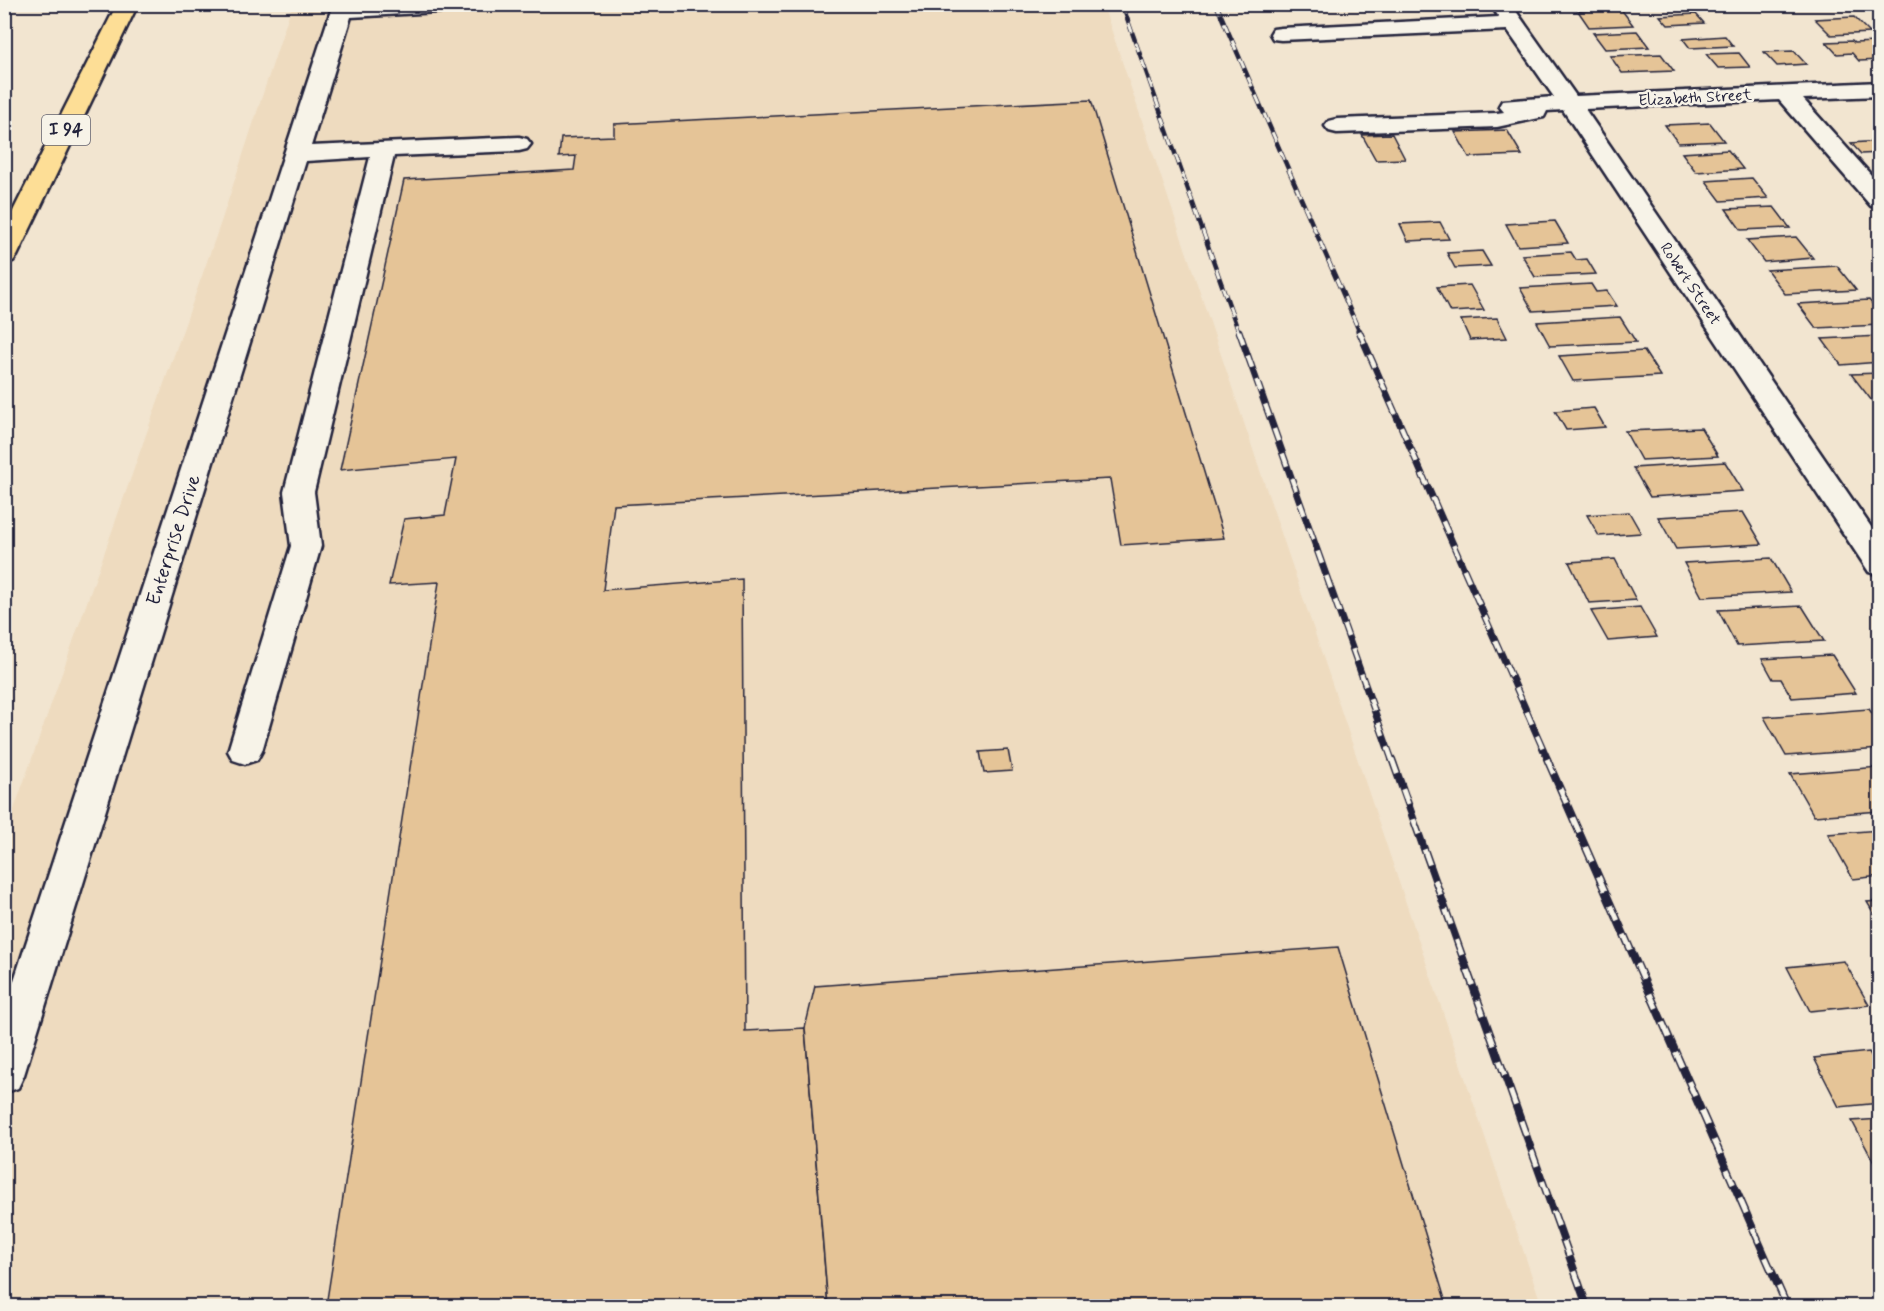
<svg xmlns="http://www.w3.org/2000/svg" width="1884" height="1311" viewBox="0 0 1884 1311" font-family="Mynerve,sans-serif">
<rect width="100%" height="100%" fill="#f2e5d0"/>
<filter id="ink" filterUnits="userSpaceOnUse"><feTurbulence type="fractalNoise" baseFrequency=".0167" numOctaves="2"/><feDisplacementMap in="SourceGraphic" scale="12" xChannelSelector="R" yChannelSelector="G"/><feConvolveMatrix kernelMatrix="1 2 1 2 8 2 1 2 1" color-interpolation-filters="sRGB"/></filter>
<g filter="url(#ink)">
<polygon fill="#eedbbf" points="292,5 1103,5 1542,1306 5,1306 5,835 222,219"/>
<g fill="#e5c497" stroke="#22223b" stroke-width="1.5">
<polygon points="1621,9 1633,25 1589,27 1578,11"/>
<polygon points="1696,14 1704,23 1668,25 1660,16"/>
<polygon points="1854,17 1870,33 1831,35 1815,19"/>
<polygon points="1637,31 1649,47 1605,49 1593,33"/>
<polygon points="1725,36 1733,46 1690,48 1683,39"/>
<polygon points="1852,41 1854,43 1876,42 1880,46 1880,60 1859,61 1852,53 1837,54 1826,42"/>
<polygon points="1794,51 1806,64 1777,66 1764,52"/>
<polygon points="1739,53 1750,67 1718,68 1706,54"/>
<polygon points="1661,54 1674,71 1622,73 1610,56"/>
<polygon points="1091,100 1224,538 1121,545 1110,479 614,505 603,590 742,579 745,1031 805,1028 828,1306 326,1306 439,582 389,585 404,519 445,515 456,459 340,470 404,180 574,170 576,156 559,157 561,138 614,136 614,124"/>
<polygon points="1710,123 1724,141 1678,143 1665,125"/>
<polygon points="1507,130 1522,155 1469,157 1455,132"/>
<polygon points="1392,134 1405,159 1376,160 1362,135"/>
<polygon points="1879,141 1880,153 1861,154 1851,143"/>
<polygon points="1728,150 1743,169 1696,172 1682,153"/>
<polygon points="1752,178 1768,198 1721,201 1706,181"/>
<polygon points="1774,207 1790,228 1741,230 1726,209"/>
<polygon points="1555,221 1568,243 1518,246 1506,224"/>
<polygon points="1440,222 1449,239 1408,241 1400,224"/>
<polygon points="1796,237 1813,258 1764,262 1747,240"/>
<polygon points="1482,251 1491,266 1455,268 1447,253"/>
<polygon points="1571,252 1576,260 1587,259 1596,274 1535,277 1522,255"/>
<polygon points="1837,266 1856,290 1785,294 1767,270"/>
<polygon points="1591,284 1596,292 1607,291 1617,306 1533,311 1520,288"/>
<polygon points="1470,285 1484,310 1450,312 1437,287"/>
<polygon points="1869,300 1880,313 1880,325 1816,328 1798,304"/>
<polygon points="1620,317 1636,342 1550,346 1537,322"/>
<polygon points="1497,318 1507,338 1470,340 1461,320"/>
<polygon points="1880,336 1880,362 1841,365 1822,339"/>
<polygon points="1644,351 1660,376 1573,381 1559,356"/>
<polygon points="1880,373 1880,401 1872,401 1851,374"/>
<polygon points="1594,408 1605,427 1566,430 1555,411"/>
<polygon points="1701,428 1718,456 1641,460 1625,431"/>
<polygon points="1725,462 1743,491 1650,497 1633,468"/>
<polygon points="1629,512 1641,533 1599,536 1587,515"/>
<polygon points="1743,512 1762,544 1676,549 1658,517"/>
<polygon points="1771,558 1791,592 1702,597 1684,563"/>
<polygon points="1615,559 1636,600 1589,603 1569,562"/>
<polygon points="1802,606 1824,641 1737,646 1718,610"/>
<polygon points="1640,607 1657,637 1608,641 1591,611"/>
<polygon points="1832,655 1856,693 1792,698 1781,679 1773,679 1762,659"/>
<polygon points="1869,709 1880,725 1880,749 1786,756 1764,717"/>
<polygon points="1008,750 1012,771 984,773 980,752"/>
<polygon points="1880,767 1880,811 1814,816 1790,774"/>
<polygon points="1880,830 1880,876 1853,879 1828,834"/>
<polygon points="1880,901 1880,924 1867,902"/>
<polygon points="1338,947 1447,1306 828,1306 805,1028 815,986"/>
<polygon points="1844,961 1869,1005 1810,1011 1787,967"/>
<polygon points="1869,1052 1880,1071 1880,1103 1839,1107 1814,1058"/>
<polygon points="1880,1119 1880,1172 1879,1172 1852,1121"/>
</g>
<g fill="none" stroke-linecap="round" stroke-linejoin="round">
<defs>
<g id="minor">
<polygon points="333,4 483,4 480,8 473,10 351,17 311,146 519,137 527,139 531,144 527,149 519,151 394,156 314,492 321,546 262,751 257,760 245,764 233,760 228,751 291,546 284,492 370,157 306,161 24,1075 18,1088 4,1093 4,1011"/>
<polygon points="1490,4 1511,4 1576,96 1880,82 1880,96 1803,99 1880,185 1880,208 1871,206 1779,100 1585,109 1880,540 1880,575 1869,572 1563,110 1547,111 1544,117 1497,127 1337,133 1329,131 1325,126 1329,121 1337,119 1497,113 1504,112 1499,106 1502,101 1554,97 1507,30 1281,40 1273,39 1270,34 1273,29 1281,28 1499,17"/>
</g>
<polygon id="highway" points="117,4 138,4 17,256 13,261 4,264 4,229"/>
</defs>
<use href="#minor" stroke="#22223b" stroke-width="5"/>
<use href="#highway" stroke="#22223b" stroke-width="5"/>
<use href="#minor" fill="#f7f3e8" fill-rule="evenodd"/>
<use href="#highway" fill="#fdde96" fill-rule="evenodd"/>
<defs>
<g id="rail-far2">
<polyline points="1122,4 1239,333"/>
<polyline points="1216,4 1360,333"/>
</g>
<g id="rail-far1">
<polyline points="1239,331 1392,760"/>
<polyline points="1359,331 1548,760"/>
</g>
<g id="rail">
<polyline points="1392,759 1587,1306"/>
<polyline points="1547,759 1787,1306"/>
</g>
</defs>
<use href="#rail-far2" stroke="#22223b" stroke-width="4.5"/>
<use href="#rail-far1" stroke="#22223b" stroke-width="7"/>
<use href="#rail" stroke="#22223b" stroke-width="8"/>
<use href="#rail-far2" stroke="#f7f3e8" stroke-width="3" stroke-dasharray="10" stroke-linecap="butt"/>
<use href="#rail-far1" stroke="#f7f3e8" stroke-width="4.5" stroke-dasharray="13" stroke-linecap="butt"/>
<use href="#rail" stroke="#f7f3e8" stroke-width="5" stroke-dasharray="16" stroke-linecap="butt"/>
</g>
</g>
<g text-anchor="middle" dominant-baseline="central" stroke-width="5" stroke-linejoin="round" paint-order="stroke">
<g font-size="16" fill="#22223b" stroke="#f7f3e8">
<text transform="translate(1695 98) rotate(-3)">Elizabeth Street</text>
<text transform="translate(1690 284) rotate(56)">Robert Street</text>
</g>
<rect fill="#f7f3e8" stroke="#62616f" stroke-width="1.5" x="42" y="115" width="48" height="30" rx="4.5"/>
<g font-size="18" font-weight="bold" fill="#22223b">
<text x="66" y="130">I 94</text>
</g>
<g font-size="20" fill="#22223b" stroke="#f7f3e8">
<text transform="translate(174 540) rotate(-72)">Enterprise Drive</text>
</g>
</g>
<rect width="1884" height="1311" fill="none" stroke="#f7f3e8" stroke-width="24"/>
<rect x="12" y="12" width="1860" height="1287" fill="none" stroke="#22223b" stroke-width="2" filter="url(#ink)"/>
</svg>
